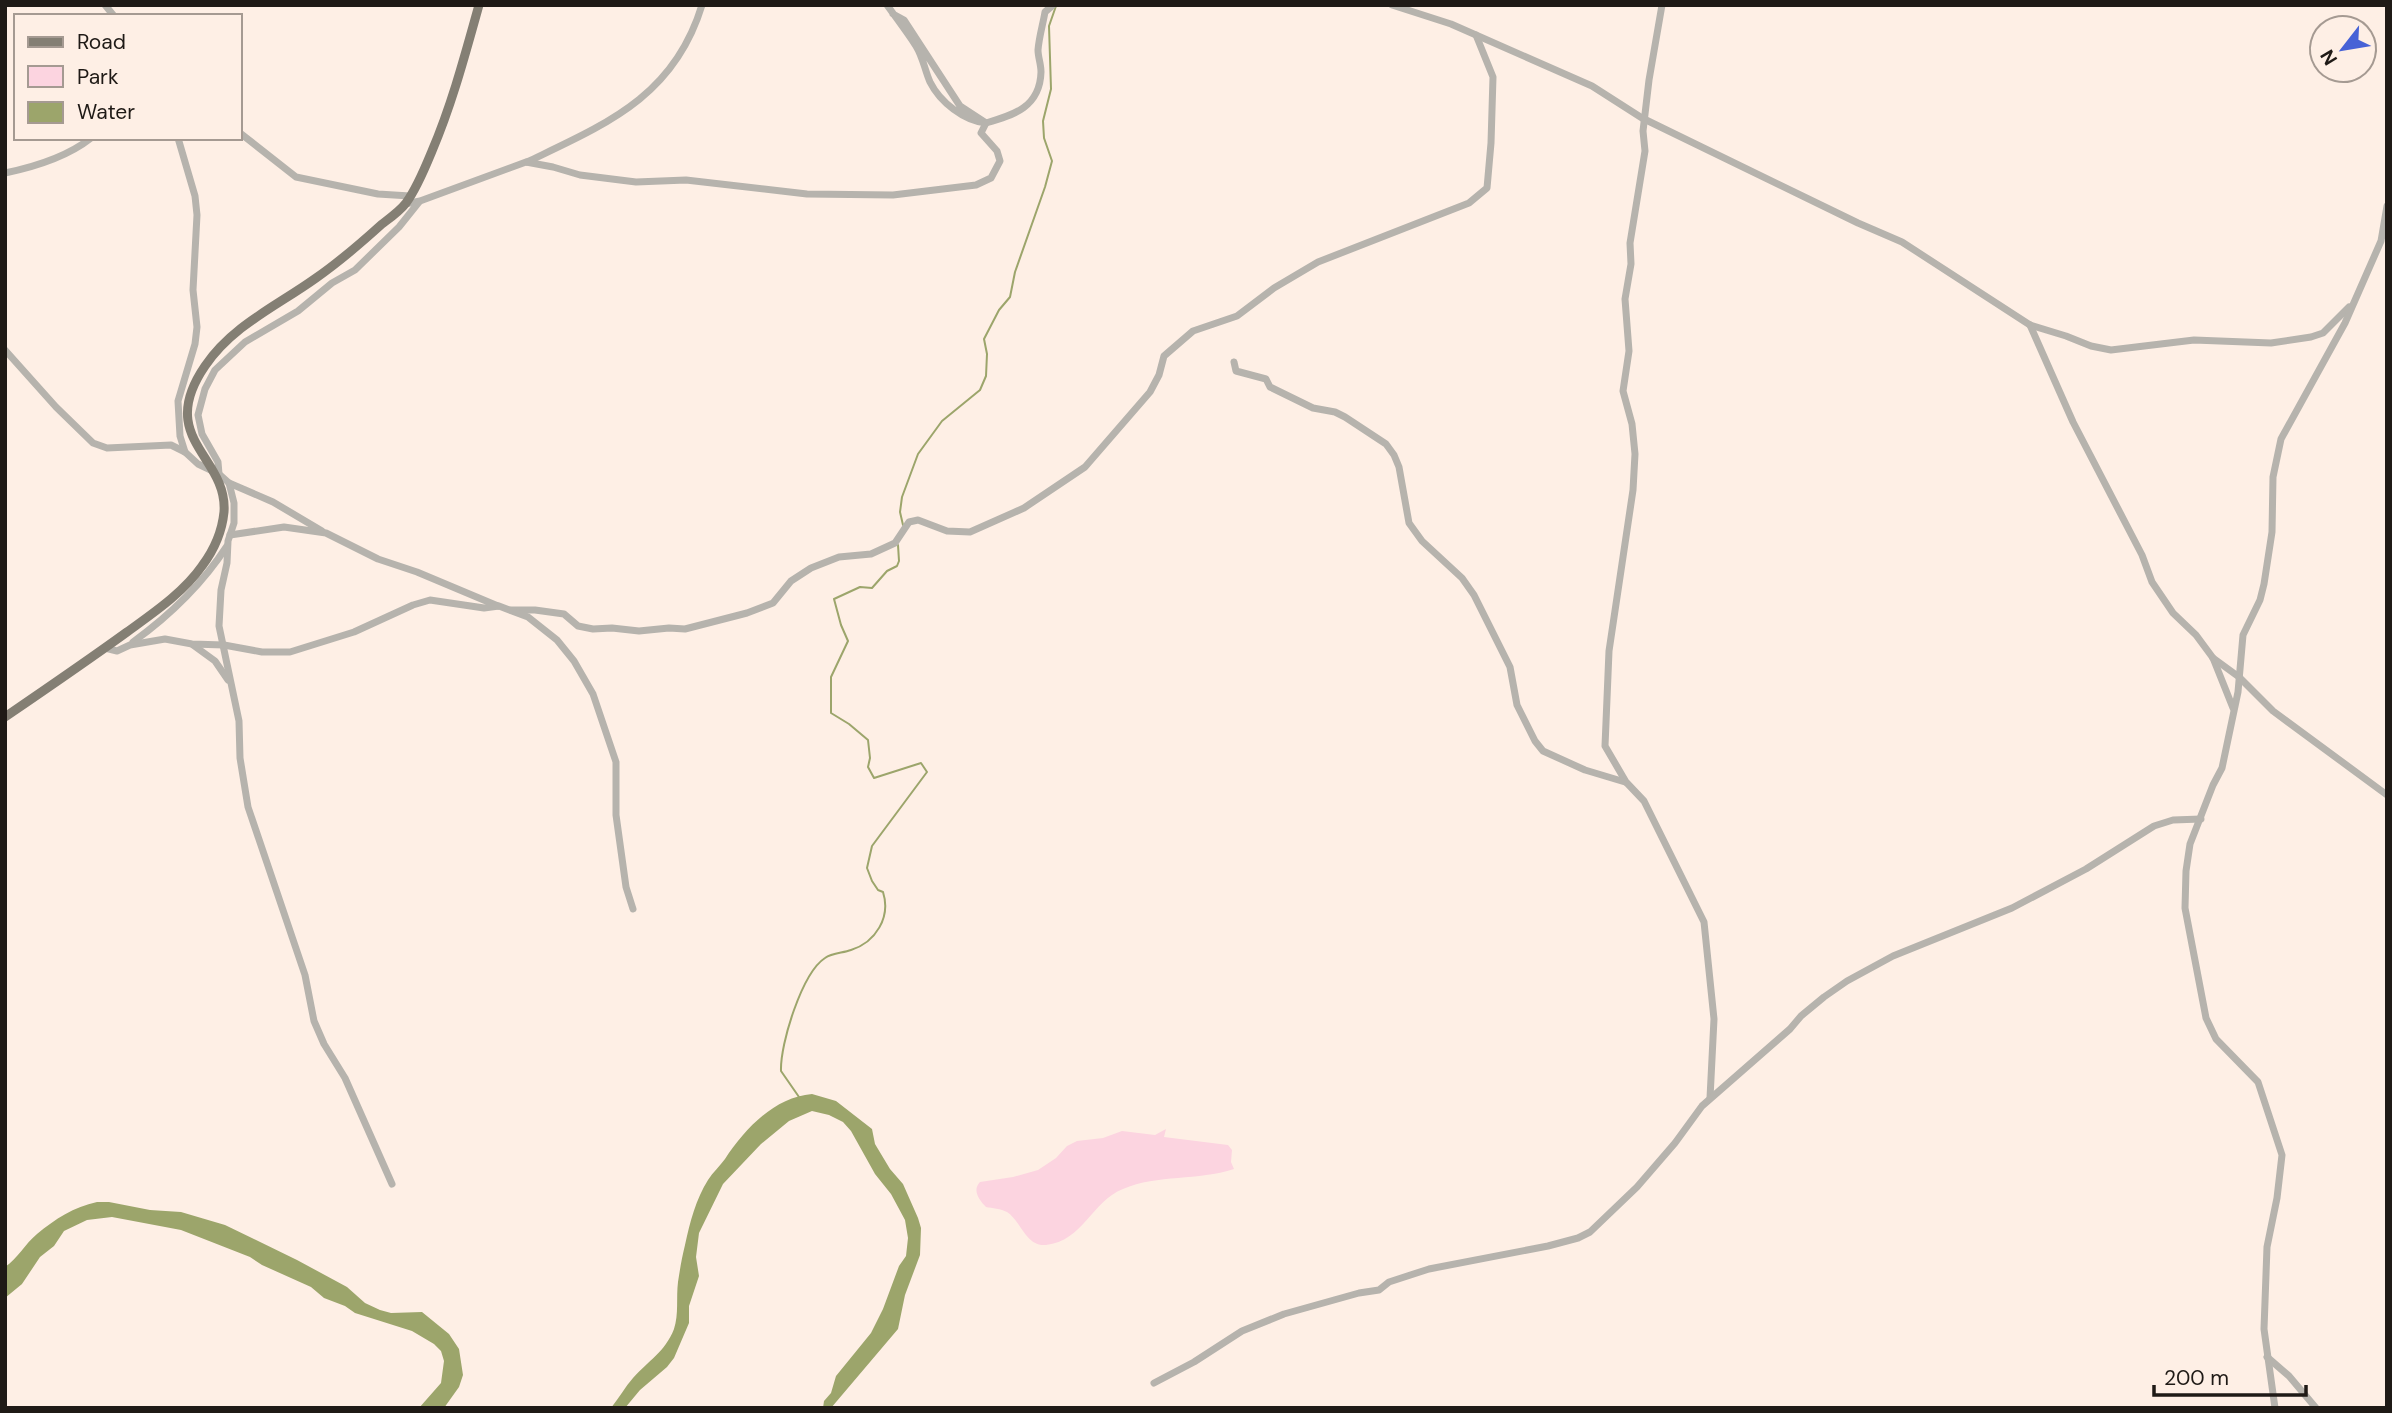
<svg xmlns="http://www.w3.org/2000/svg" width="2392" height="1413" viewBox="0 0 2392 1413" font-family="'DM Sans',sans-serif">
<rect width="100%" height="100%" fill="#feefe5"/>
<path fill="#fcd4e0" d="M1166,1129L1164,1137L1228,1145L1232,1150L1231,1162L1234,1169C1198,1181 1158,1174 1123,1189C1092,1201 1083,1241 1046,1245C1026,1247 1021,1221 1007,1212C1001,1209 992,1208 986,1207C979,1200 972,1190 980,1182L1013,1177L1038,1170L1056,1158L1067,1146L1077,1141L1103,1138L1122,1131L1155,1135Z"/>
<g fill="#9ca56b">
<path d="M812,1094L836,1101L872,1129L875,1144L890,1169L903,1184L918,1218L921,1228L920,1255L905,1295L898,1329L831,1408H823L824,1401L831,1393L836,1376L871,1333L883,1309L899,1266L906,1256L908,1238L905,1220L891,1194L875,1174L851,1131L843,1122L829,1115L812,1111L789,1121L761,1144L723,1184L699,1233L696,1257L699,1276L689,1306V1323L674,1358L667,1367L640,1390L625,1408H611C619,1398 625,1387 633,1378C648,1361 665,1352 674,1329C679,1314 676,1298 678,1282C680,1269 682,1257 685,1245C690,1222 696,1199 708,1180C713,1172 720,1166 725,1159C744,1130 774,1097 812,1094Z"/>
<path d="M97,1202H109L150,1210L181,1212L225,1225L297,1260L347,1287L365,1303L380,1310L391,1313L422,1312L449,1334L459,1349L463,1375L459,1387L444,1408H419L441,1383L444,1361L441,1351L434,1344L412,1331L355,1313L345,1306L324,1298L311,1287L262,1265L250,1257L181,1230L112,1217L87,1220L64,1231L54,1246L40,1257L22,1284L5,1298V1267C18,1258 25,1244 37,1234C55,1219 74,1207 97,1202Z"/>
</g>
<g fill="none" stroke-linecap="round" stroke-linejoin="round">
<g stroke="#9ca56b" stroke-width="2">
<polyline points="903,525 900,512 902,497 918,454 942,421 980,390 986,376 987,354 984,339 999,310 1010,297 1015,272 1045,187 1052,161 1044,138 1043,121 1051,89 1049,26 1056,6"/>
<path d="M799,1097L781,1071C780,1044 802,973 825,958C832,953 843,953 851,950C876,942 891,917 883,892L878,890L872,881L867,868L872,846L927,772L921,763L874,778L868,767L870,758L868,740L849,724L831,713V677L848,641L841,625L834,599L860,587L872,588L887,571L897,566L899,561L898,545"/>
</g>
<g stroke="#b6b3ad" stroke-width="7">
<polyline points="105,5 114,16"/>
<path d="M887,5C897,19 907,32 916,46C923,57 925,71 930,82C940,102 964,121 986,123L960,106L904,20L893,14"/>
<polyline points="1392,5 1451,24 1592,86 1642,118 1858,223 1902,242 2030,325 2066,336 2091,346 2111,350 2194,340 2271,343 2311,337 2323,333 2349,307"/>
<polyline points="1662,5 1649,80 1643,131 1645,151 1630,243 1631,264 1625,299 1629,351 1623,391 1632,424 1635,454 1633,490 1609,651 1605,746 1626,782 1644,801 1704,922 1714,1019 1710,1098"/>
<polyline points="240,133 296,177 378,194 410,196"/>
<polyline points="178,138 195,196 197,215 193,290 197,327 195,344 178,401 180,436 185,452"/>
<path d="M527,162C606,124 674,97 702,5"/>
<path d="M5,173C34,167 67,157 91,138"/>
<path d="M405,204L420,201L526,162L553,167L580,175L636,182L686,180L807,194L893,195L976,185L991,178L1000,161L997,151L981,133L986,123C1014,115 1040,107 1041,72C1041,64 1038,57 1038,50C1039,37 1043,24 1045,12L1053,5"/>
<polyline points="2030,325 2073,422 2142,555 2152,582 2173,613 2196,635 2213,658 2233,708"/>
<polyline points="5,350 56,407 93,443 107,448 171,445 185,452 198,464 219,474 229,483 234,503 234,523 228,541 227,563 221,590 219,626 239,721 240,758 248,807 305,975 314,1021 324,1044 345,1078 392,1184"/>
<polyline points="1234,362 1236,371 1266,379 1270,387 1313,408 1335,412 1345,417 1386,444 1394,455 1399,467 1409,523 1422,541 1462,578 1474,595 1510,667 1517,705 1535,741 1543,751 1585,770 1625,782"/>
<polyline points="219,474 218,462 202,434 198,415 205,389 215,370 245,342 298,311 332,283 355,270 399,227 419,202"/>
<polyline points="229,483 273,502 322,531"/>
<polyline points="230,535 284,527 326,533 378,559 417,572 498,606"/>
<polyline points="511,610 535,610 564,614 578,626 593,629 612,628 639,631 669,628 685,629 747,613 773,603 791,581 811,568 839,557 871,554 895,543 909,522 918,520 947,531 970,532 1024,508 1085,467 1150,392 1159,375 1164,356 1193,331 1237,316 1274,288 1318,262 1469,203 1487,188 1491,143 1493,77 1476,35"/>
<path d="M133,642C169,616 203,583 227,546"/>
<polyline points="193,645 215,661 228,680"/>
<polyline points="105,648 117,651 130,645 165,639 192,644 224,645 262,652 290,652 354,632 413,605 430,600 484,608 499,606 528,617 557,640 574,661 593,694 616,762 616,815 626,887 633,909"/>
<polyline points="2213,658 2239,677 2273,711 2387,795"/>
<polyline points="2267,1357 2289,1376 2316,1408"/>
<polyline points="1154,1383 1194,1362 1242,1331 1284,1314 1359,1293 1379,1290 1389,1282 1429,1269 1548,1246 1578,1238 1590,1232 1637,1187 1675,1143 1702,1106 1790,1029 1801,1016 1824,997 1847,981 1893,956 2012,908 2086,869 2154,826 2173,820 2201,819"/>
<polyline points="2275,1408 2264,1329 2267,1247 2277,1198 2282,1155 2258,1082 2216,1039 2206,1018 2185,908 2186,871 2190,844 2213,785 2222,768 2238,692 2243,635 2260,600 2264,584 2272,532 2273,477 2281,439 2345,323 2381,241 2387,206"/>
</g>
<path stroke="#847f74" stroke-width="9" d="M5,717C46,689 87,661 127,632C153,613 183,593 202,566C214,550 222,532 224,512C228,456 155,439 205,366C233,325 277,306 316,278C339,262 361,243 382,224C390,218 400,211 406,203C417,188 425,168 432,151C452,104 465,55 479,5"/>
</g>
<rect width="2392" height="1413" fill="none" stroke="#1f1a16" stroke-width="14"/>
<rect x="14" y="14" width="228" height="126" fill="#feefe5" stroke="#a59a92" stroke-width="2"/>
<rect x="28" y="37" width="35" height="10" fill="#847f74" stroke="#a59a92" stroke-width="2"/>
<text x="77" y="49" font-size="21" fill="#1f1a16">Road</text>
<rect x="28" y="66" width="35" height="21" fill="#fcd4e0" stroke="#a59a92" stroke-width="2"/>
<text x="77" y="84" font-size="21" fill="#1f1a16">Park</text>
<rect x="28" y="102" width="35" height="21" fill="#9ca56b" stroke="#a59a92" stroke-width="2"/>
<text x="77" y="119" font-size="21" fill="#1f1a16">Water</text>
<g transform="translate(2343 49) rotate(239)"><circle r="33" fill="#feefe5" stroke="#a59a92" stroke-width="2"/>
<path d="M0-5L12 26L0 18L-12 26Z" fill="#4762d6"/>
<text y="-10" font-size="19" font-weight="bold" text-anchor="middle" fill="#1f1a16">N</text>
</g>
<path d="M2154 1385v10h152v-10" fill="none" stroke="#1f1a16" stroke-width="3.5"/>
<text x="2164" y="1385" font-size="21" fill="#1f1a16" stroke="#feefe5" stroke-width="5" paint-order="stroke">200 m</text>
</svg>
